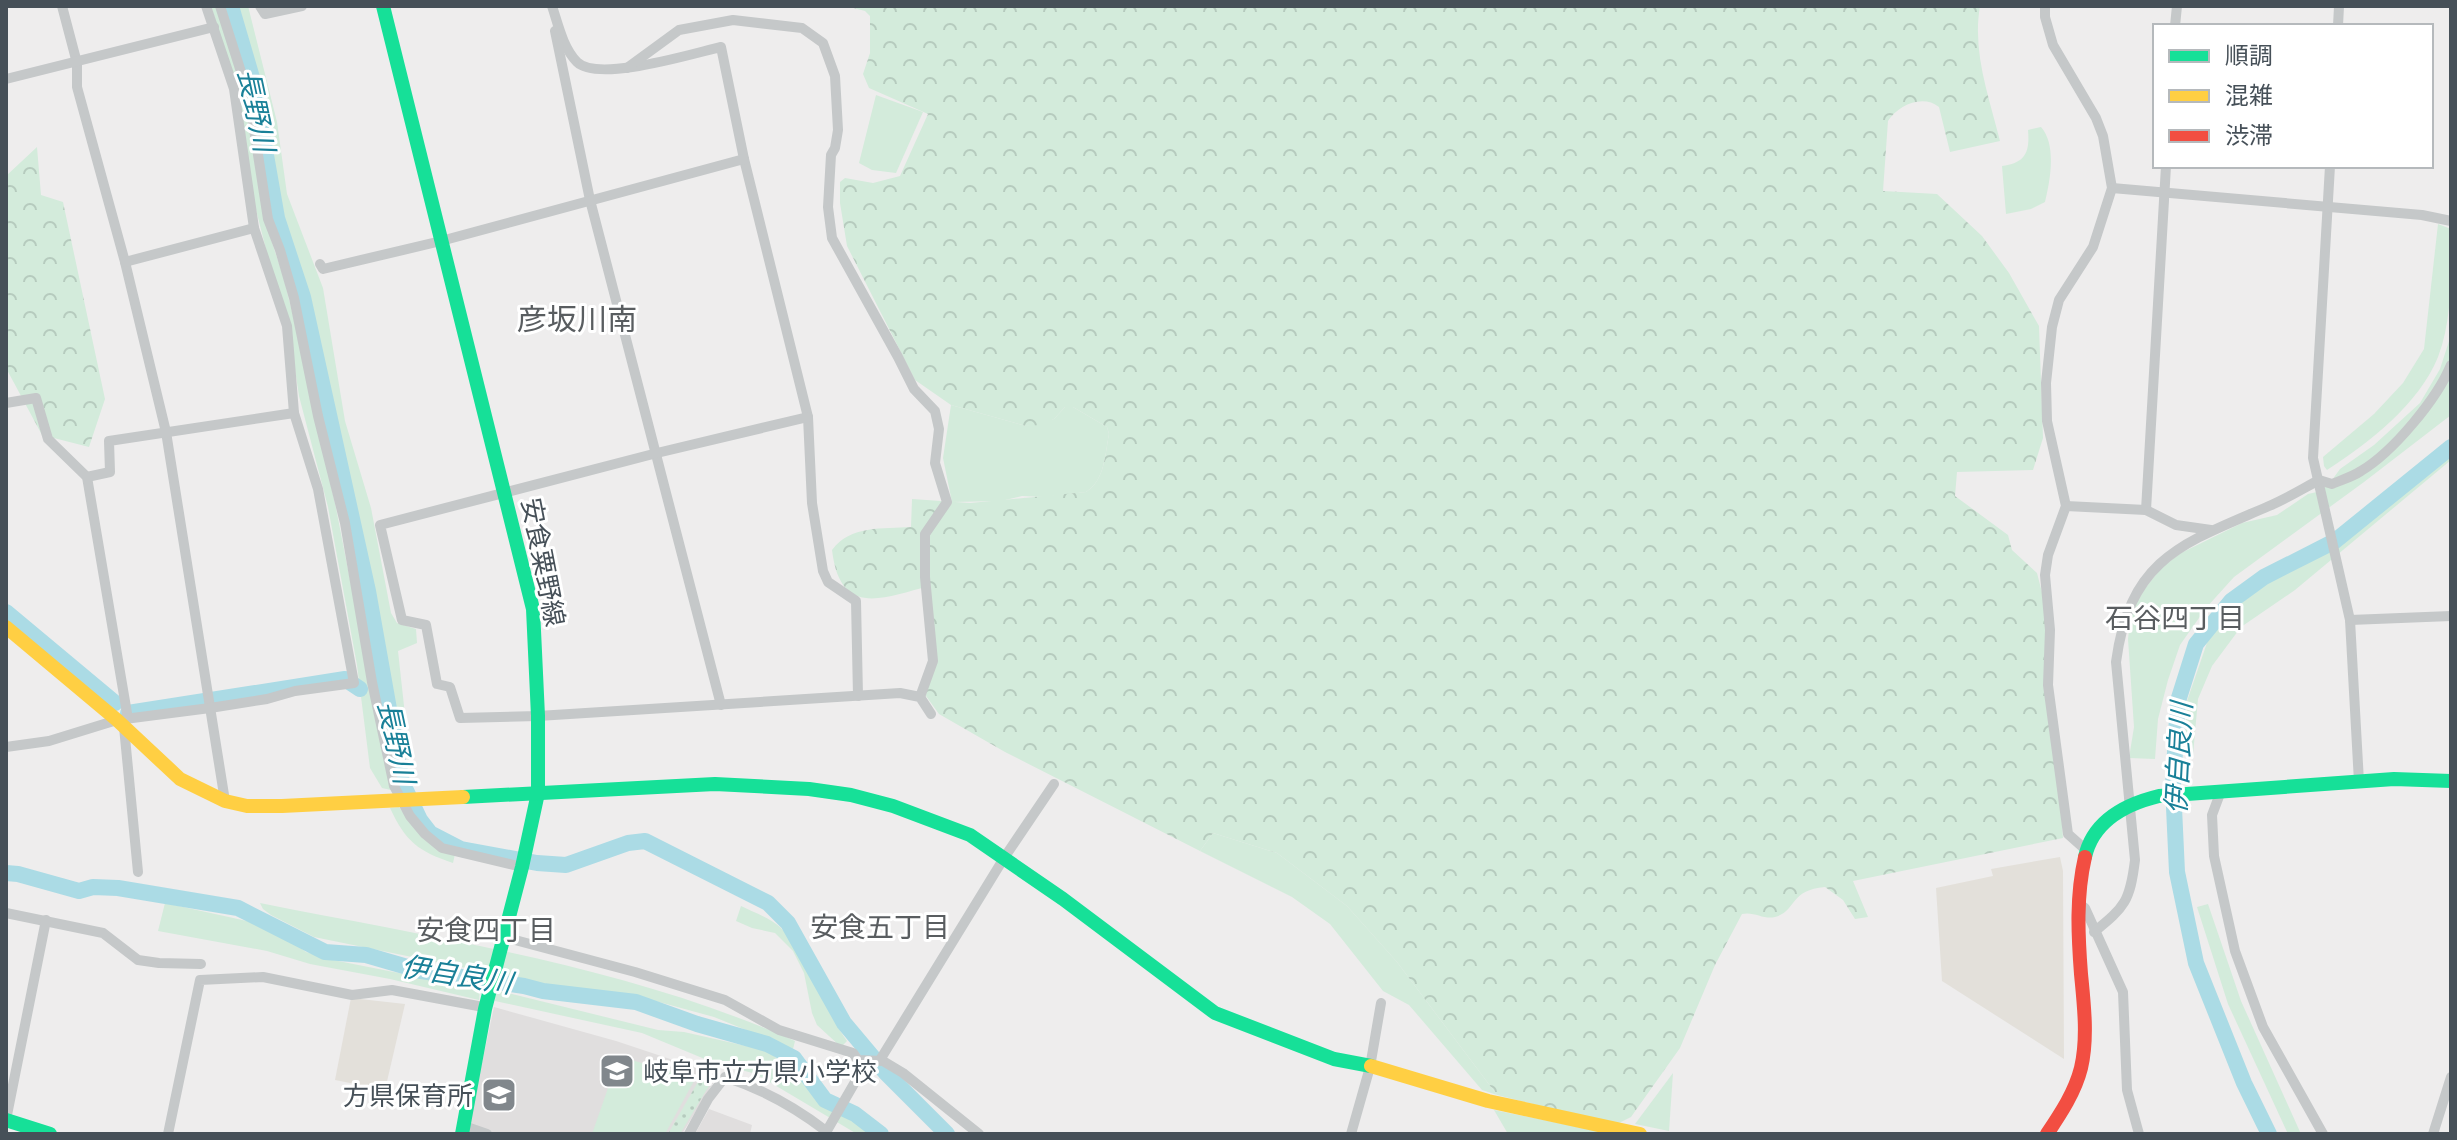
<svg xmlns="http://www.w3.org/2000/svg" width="2457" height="1140" viewBox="0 0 2457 1140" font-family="'IBM Plex Sans','Noto Sans JP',sans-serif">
<defs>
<pattern id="forest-crowns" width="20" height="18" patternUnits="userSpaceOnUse" patternTransform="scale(2)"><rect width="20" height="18" fill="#d3ebdb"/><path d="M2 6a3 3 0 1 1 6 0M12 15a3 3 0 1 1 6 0" fill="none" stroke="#b6cbbe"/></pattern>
<pattern id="park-dots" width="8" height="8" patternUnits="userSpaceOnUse" patternTransform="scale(2)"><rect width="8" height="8" fill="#d3ebdb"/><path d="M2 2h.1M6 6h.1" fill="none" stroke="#b6cbbe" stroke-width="1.8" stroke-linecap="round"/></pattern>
</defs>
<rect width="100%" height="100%" fill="#eeeded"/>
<g fill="#e3e0da">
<polygon points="2060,857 2063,871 2064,1059 1942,981 1936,888 1993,876 1991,869"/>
<polygon points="351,998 405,1004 385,1090 335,1080"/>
</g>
<g fill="#e0dede">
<polygon points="494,1007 616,1041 718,1075 682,1134 496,1134 469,1123"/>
<polygon points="709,1109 752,1125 750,1134 695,1134"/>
</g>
<g fill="#d3ebdb">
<polygon points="211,6 216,6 246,97 265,221 284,279 293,316 336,508 391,790 382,788 370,768 357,665 328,507 299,396 290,336 275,285 250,186 239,94"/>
<polygon points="234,6 248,6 277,122 287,194 323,288 345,421 371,508 391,613 397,623 416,629 417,643 398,651 406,724 394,730 370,597 306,291 282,218 262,109"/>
<polygon points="876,95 923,112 896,173 872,170 859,163"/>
<path d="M2041,127C2057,145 2050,181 2045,202L2031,209L2006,214L2002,166C2025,163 2030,153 2028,130Z"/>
<path d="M2438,224L2451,229C2451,271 2453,318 2438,357C2419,404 2369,443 2327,470L2324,466L2323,457L2374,414L2403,383L2424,349Z"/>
<polygon points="2451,335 2451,415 2364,482 2234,577 2206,608 2180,645 2168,680 2158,719 2155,759 2129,758 2134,727 2128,639 2131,614 2143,591 2162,567 2181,553 2242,523 2277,515 2308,494 2317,492 2332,480 2340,469 2374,445 2420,403 2440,369"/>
<path d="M951,405L1026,426L1054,419L1065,407H1073L1107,427L1109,434C1105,454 1105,480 1086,492L1043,497L1022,496L1001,501L952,502L943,458Z"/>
<polygon points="2451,442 2451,460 2295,590 2241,627 2212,666 2198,699 2193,755 2184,754 2187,701 2209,637 2256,588 2388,501"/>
<path d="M399,807L415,829L455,854L453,863C418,851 406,842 390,808Z"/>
<polygon points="1213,833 1277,853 1347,906 1397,962 1497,1095 1482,1090 1409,1005 1383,991 1330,924 1292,897 1200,851"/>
<polygon points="165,903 270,926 306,952 333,960 480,989 479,1000 390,979 310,964 267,951 158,931"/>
<path d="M260,903C440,939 626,966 795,1041L793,1049L714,1017L659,1002L534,982L314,937L271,915L263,909Z"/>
<polygon points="2208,904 2241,1001 2301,1134 2288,1134 2228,1004 2197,907"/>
<path d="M741,906C753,912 770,918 780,927C812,959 821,1005 847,1041L841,1047L817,1025L812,1013L804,973L793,951L775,933L752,928L736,921Z"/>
<polygon points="496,990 658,1030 684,1032 768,1051 807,1084 816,1096 874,1134 857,1134 756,1074 712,1062 642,1033 495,1001"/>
<polygon points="625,1058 695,1079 665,1134 592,1134 615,1068 621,1070"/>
<polygon points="1673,1073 1669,1131 1635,1124"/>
<polygon points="1494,1110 1598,1131 1597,1134 1508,1134"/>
</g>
<g fill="url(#forest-crowns)">
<path d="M846,6H1980C1972,52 1989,97 2000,141L1950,152L1939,107C1923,94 1898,105 1888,121L1883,191L1937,194L1982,236L2009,273L2039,326L2043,438L2033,470L1957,472L1955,496L2008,535L2012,550L2037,573L2046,608L2063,838L1853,881L1868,917L1855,919L1843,900L1825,887C1789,890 1797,911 1775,917C1764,920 1754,911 1742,914L1715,965L1680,1048L1631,1117L1615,1125L1497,1095L1397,962L1347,906L1277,853L1213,833L1200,851L1005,752L939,714L926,696L931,637L929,586C881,599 840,617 832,550C850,525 883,529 911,527L912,499L970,503L1086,492C1105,480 1105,454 1109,434L1107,427L1073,407H1065L1054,419L1040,425L1026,426L951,405L915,380L847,246L840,203V182L845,178L873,183L900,176L928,114L869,88L863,74L870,53V16L865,11Z"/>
<polygon points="37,147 41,195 63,202 105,399 89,447 42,435 6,368 6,176"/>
</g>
<polygon fill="url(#park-dots)" points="703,1073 713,1079 680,1134 668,1134"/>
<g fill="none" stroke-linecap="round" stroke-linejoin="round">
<g stroke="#abdbe5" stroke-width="16">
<polyline points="231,6 253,81 277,218 303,297 368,591 402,782 420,820 430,833 461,849 537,863 566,865 628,843 645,841 768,903 788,923 844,1023 886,1073 947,1134"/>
<polyline points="6,612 115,703"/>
<polyline points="128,713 345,679 360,689"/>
<polyline points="6,873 18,874 79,891 93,887 118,888 238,908 325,952 366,955 421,971 524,986 543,991 636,1002 697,1024 767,1044 794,1058 825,1100 855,1114 881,1134"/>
<polyline points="2269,1134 2244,1083 2196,963 2177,872 2173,786 2178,701 2196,644 2231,601 2264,577 2335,541 2451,447"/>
</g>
<g stroke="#c5c8c9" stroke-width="10">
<polyline points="62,6 77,63 77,87 125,262 166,432 225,801"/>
<polyline points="220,6 249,97 268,219 280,250 294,298 318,416 345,523 372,682 394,786 410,816 425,834 442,848 522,867"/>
<polyline points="260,6 265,14 302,6"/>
<path d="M552,6C558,24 563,48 577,62C598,83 694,53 721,47L744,159L808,417L812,503L823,571L828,582L856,601L858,696"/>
<polyline points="2045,6 2045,17 2053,45 2096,118 2103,136 2112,188 2093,247 2059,300 2052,327 2046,383 2047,421 2066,506 2048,555 2045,575 2050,630 2048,685 2068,834 2086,850"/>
<polyline points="2175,26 2177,6"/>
<polyline points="2338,26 2339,6"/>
<polyline points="555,31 590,200 721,705"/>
<polyline points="627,68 679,30 733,20 802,28 823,43 835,76 838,130 835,148 831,155 828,207 832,238 898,357 914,389 935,411 939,429 935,463 947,502 925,534 925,577 933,661 920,697"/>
<polyline points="6,79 214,27"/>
<polyline points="2330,166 2313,458 2350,620 2359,782"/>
<polyline points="2112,188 2422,215 2451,221"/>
<polyline points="125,262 254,228"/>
<polyline points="320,264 323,269 441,241 744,159"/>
<polyline points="6,403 36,398 48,439 87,477 128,719"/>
<polyline points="808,417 657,453 380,525 402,620 426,625 437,684 450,687 460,718 538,716 900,693 920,697 931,714"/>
<polyline points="87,477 110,472 109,441 294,413"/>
<polyline points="2066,506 2146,510 2176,525 2211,530"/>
<polyline points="2146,510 2166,166"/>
<polyline points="2350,620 2451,616"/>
<polyline points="124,727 138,872"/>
<polyline points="6,747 49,741 117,720 210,708 267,699 295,691 354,683 318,489 294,413 287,326 254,228 234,89 206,6"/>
<polyline points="2221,791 2212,815 2214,856 2235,951 2263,1027 2323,1134"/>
<polyline points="2078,903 2085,908 2123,992 2127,1090 2139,1134"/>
<polyline points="6,913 103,933 138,960 159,963 201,964"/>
<path d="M2094,932C2125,907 2130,901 2135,860L2116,662C2130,557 2184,543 2269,506C2286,499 2302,489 2319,480L2332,484C2341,480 2352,477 2361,471C2393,452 2437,399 2451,365"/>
<polyline points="504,937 635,972 725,1000 779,1030 853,1053 858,1060 883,1061 903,1073 979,1134"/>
<polyline points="880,1060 1004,858 1054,784"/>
<polyline points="6,1120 46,920"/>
<polyline points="464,1126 487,1134"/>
<polyline points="168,1134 200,980 263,977 352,995 392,990 478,1006"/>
<path d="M689,1134L708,1099L725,1077C762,1089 795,1107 826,1131"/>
<polyline points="825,1134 866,1063"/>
<polyline points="1351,1134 1370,1067 1381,1003"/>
<polyline points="2433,1134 2451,1077"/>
</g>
<g stroke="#16e098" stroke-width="14">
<polyline points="383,6 533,609 538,716 538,793 522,867 485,1009 462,1134"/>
<polyline points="463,797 715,784 809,789 851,795 893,806 970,835 1063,899 1215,1013 1334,1059 1371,1066"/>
<path d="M2085,857C2093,821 2126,804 2159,796L2394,779L2451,781"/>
<polyline points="6,1120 50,1134"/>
</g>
<g stroke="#ffcf43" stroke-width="14">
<polyline points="6,627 117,720 180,779 225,801 247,806 282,806 463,797"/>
<polyline points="1371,1066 1488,1101 1640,1134"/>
</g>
<path stroke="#f24e42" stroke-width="14" d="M2047,1134C2061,1113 2075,1092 2081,1068C2088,1038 2084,1005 2081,974C2078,935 2076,896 2085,857"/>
</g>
<defs>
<symbol id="school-square" viewBox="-11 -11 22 22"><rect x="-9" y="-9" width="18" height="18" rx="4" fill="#81878c" stroke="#fff"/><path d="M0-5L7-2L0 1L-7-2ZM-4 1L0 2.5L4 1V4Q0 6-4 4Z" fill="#fff"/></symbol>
</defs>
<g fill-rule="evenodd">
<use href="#school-square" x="597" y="1051" width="40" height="40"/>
<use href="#school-square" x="479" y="1075" width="40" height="40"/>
</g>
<g text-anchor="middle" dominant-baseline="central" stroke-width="6" stroke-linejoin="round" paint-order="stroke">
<g font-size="26" fill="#465058" stroke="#fff">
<text transform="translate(544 562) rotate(79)">安食粟野線</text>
</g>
<g font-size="26" fill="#465058" stroke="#fff" text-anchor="start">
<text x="643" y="1071">岐阜市立方県小学校</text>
<text x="473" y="1095" text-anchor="end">方県保育所</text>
</g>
<g font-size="28" font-style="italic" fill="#198098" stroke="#fff">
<text transform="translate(257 110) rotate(78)">長野川</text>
<text transform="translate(397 742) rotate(78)">長野川</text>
<text transform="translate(2178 758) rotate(-87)">伊自良川</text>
<text transform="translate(457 974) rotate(9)">伊自良川</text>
</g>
<g font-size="28" fill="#595d60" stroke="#fff">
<text x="2175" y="617">石谷四丁目</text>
<text x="880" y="926">安食五丁目</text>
<text x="486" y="929">安食四丁目</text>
</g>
<g font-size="30" fill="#595d60" stroke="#fff">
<text x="577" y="318">彦坂川南</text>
</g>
</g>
<rect width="2457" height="1140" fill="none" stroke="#465058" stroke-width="16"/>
<rect x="2153" y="24" width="280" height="144" fill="#ffffff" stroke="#b5b9bc" stroke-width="2"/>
<rect x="2169" y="50" width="40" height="12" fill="#16e098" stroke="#b5b9bc" stroke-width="2"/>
<text x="2225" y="64" font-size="24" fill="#465058">順調</text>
<rect x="2169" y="90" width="40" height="12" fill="#ffcf43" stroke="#b5b9bc" stroke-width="2"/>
<text x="2225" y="104" font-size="24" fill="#465058">混雑</text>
<rect x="2169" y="130" width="40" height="12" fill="#f24e42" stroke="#b5b9bc" stroke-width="2"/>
<text x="2225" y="144" font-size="24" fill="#465058">渋滞</text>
</svg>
